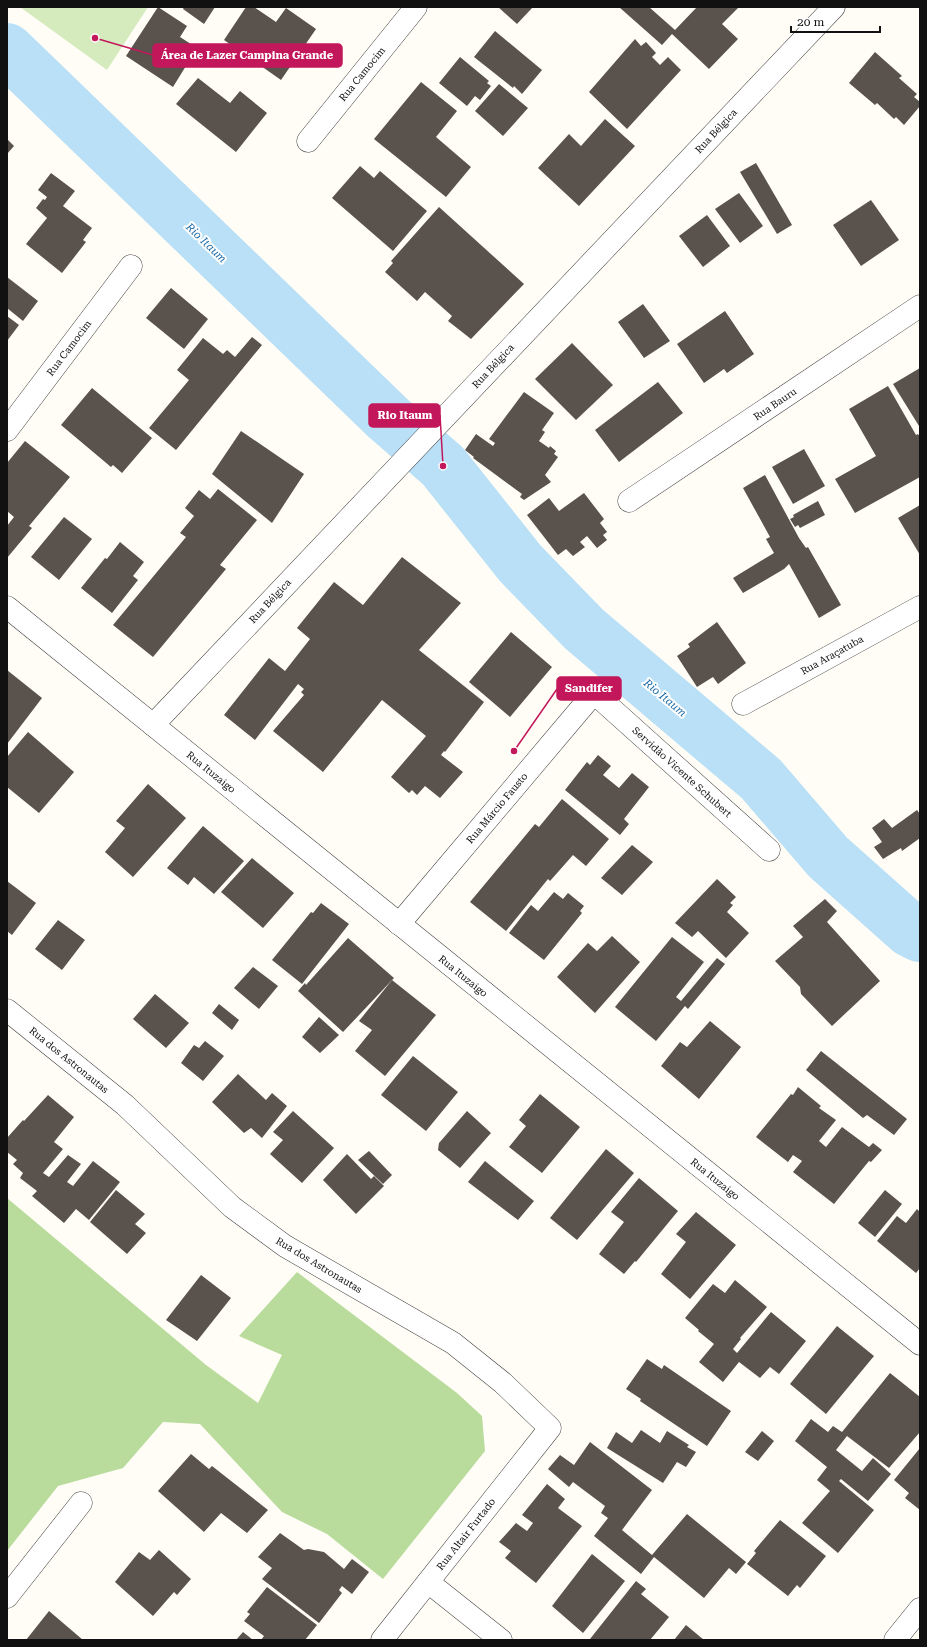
<svg xmlns="http://www.w3.org/2000/svg" width="927" height="1647" viewBox="0 0 927 1647" font-family="'Roboto Serif',serif">
<rect width="100%" height="100%" fill="#fffdf5"/>
<polygon fill="#d5ebbd" points="20,7 148,7 107,70"/>
<polygon fill="#b9dc9c" points="7,1198 206,1365 258,1403 282,1355 239,1336 297,1272 457,1393 482,1416 485,1451 383,1579 327,1534 282,1512 200,1424 163,1422 123,1468 58,1486 7,1551"/>
<g fill="none" stroke-linecap="round" stroke-linejoin="round">
<polyline stroke="#b9e0f7" stroke-width="54" points="7,50 388,418 443,466 520,563 584,629 761,779 828,857 910,930 920,935"/>
</g>
<g fill="#5a524d">
<polygon points="158,7 187,26 180,37 197,48 173,87 126,56"/>
<polygon points="184,7 215,7 204,24 183,9"/>
<polygon points="246,7 254,7 276,22 286,8 316,29 281,80 224,40"/>
<polygon points="498,7 533,7 517,24"/>
<polygon points="619,7 649,7 675,30 697,7 739,7 722,24 738,39 709,69 672,34 662,45"/>
<polygon points="495,31 542,70 522,94 514,86 513,88 474,57"/>
<polygon points="635,39 641,46 646,42 656,53 652,57 660,65 668,57 681,70 627,129 589,92"/>
<polygon points="875,52 902,76 899,78 917,94 914,97 920,102 920,106 904,125 896,117 894,119 877,103 875,105 849,83"/>
<polygon points="460,57 489,81 487,83 491,86 480,100 475,96 467,106 439,83"/>
<polygon points="198,78 230,103 240,91 267,113 236,152 176,104"/>
<polygon points="421,82 457,111 436,137 471,167 446,197 374,139"/>
<polygon points="499,84 528,108 503,136 475,111"/>
<polygon points="605,119 635,146 579,206 538,168 569,134 581,146"/>
<polygon points="7,139 14,146 7,154"/>
<polygon points="756,163 792,225 777,234 740,172"/>
<polygon points="360,166 374,178 380,171 427,211 393,251 332,198"/>
<polygon points="51,173 75,191 63,206 92,228 83,240 86,242 62,273 26,244 47,218 36,208 43,199 45,200 47,197 38,190"/>
<polygon points="739,193 763,226 740,243 715,209"/>
<polygon points="871,200 899,240 861,266 833,225"/>
<polygon points="439,207 524,284 471,339 448,321 452,316 425,292 417,301 385,272 393,263 391,261"/>
<polygon points="707,215 730,246 703,267 679,236"/>
<polygon points="7,277 38,301 23,321 7,308"/>
<polygon points="171,288 208,319 184,349 146,318"/>
<polygon points="643,304 670,341 644,358 618,322"/>
<polygon points="725,311 754,354 727,373 724,369 704,383 677,344"/>
<polygon points="7,316 19,325 7,341"/>
<polygon points="252,337 262,345 176,450 149,428 189,380 177,370 203,338 223,354 227,350 235,357"/>
<polygon points="572,343 613,385 576,420 535,379"/>
<polygon points="920,368 920,425 919,426 893,384"/>
<polygon points="658,382 683,413 619,462 595,430"/>
<polygon points="888,386 916,435 918,434 920,437 920,477 855,513 835,479 876,456 849,409"/>
<polygon points="92,388 152,438 122,473 113,465 111,467 61,425"/>
<polygon points="524,392 554,413 542,430 545,432 539,441 549,448 550,446 556,451 554,454 558,457 545,475 551,482 524,500 520,497 522,494 473,458 474,457 465,450 476,434 493,446 495,443 489,439"/>
<polygon points="241,431 304,474 272,523 212,474"/>
<polygon points="25,441 70,477 29,526 32,528 7,558 7,526 14,517 7,511 7,463"/>
<polygon points="804,449 825,486 793,504 772,467"/>
<polygon points="765,475 799,538 806,548 808,547 841,605 819,618 789,564 784,569 743,593 733,578 774,553 766,539 770,537 743,488"/>
<polygon points="218,489 257,520 220,565 226,569 153,657 113,625 186,537 180,533 194,516 185,508 199,490 210,499"/>
<polygon points="584,493 604,519 600,523 607,532 603,535 607,540 597,548 587,536 580,542 585,547 573,556 566,549 558,555 527,515 549,498 559,511"/>
<polygon points="818,501 825,515 800,528 798,525 795,527 790,519 794,517 793,515"/>
<polygon points="920,505 920,555 898,518"/>
<polygon points="64,517 92,539 59,580 31,557"/>
<polygon points="120,542 144,562 133,576 138,580 112,613 81,588 105,558 107,559"/>
<polygon points="402,557 461,603 419,650 484,702 445,752 444,751 441,755 463,772 440,798 425,786 417,795 412,790 409,793 391,777 426,736 382,700 323,772 273,731 304,695 301,692 304,689 298,684 255,740 224,715 269,658 285,671 310,639 297,628 334,582 363,605"/>
<polygon points="717,622 746,663 718,684 713,677 697,687 677,656 690,647 688,644"/>
<polygon points="511,632 552,667 510,717 469,682"/>
<polygon points="7,670 42,698 7,744"/>
<polygon points="28,732 74,772 39,813 7,787 7,757"/>
<polygon points="598,755 611,766 603,775 619,788 632,773 649,787 624,819 629,824 620,835 565,790 587,762 590,765"/>
<polygon points="148,784 186,818 133,877 105,852 125,828 116,821"/>
<polygon points="562,799 609,839 586,866 573,855 550,881 548,879 506,931 470,902 535,824 539,827"/>
<polygon points="917,810 920,814 920,838 902,851 901,848 883,859 874,847 882,842 872,828 884,819 892,828"/>
<polygon points="203,826 244,861 214,894 194,877 188,885 167,868"/>
<polygon points="632,845 653,862 622,895 601,878"/>
<polygon points="252,858 294,893 263,928 221,892"/>
<polygon points="717,879 736,897 730,903 733,905 727,912 749,933 726,958 698,931 692,937 675,923"/>
<polygon points="7,881 36,903 12,935 7,931"/>
<polygon points="554,892 563,899 568,893 584,906 580,911 582,913 544,960 509,933 531,905 538,911"/>
<polygon points="825,899 837,911 827,922 880,981 832,1026 801,994 800,987 775,961 803,937 793,926"/>
<polygon points="321,903 349,924 302,984 272,960 311,912 313,913"/>
<polygon points="58,920 85,940 62,970 35,949"/>
<polygon points="612,936 640,962 595,1013 557,977 588,943 597,951"/>
<polygon points="672,937 704,962 676,997 681,1001 717,958 725,964 688,1009 685,1006 656,1041 615,1007"/>
<polygon points="348,938 394,978 343,1032 298,991 305,983 306,985"/>
<polygon points="253,967 278,986 259,1009 234,988"/>
<polygon points="392,980 436,1015 385,1076 355,1051 372,1030 359,1021"/>
<polygon points="155,994 189,1023 166,1048 133,1019"/>
<polygon points="219,1004 239,1020 232,1030 212,1013"/>
<polygon points="319,1017 339,1035 320,1053 302,1037"/>
<polygon points="710,1021 741,1047 699,1099 661,1066 680,1042 687,1047"/>
<polygon points="205,1041 224,1056 203,1081 181,1063 194,1045 199,1048"/>
<polygon points="821,1051 907,1119 894,1135 867,1115 863,1118 806,1070"/>
<polygon points="413,1056 458,1092 426,1131 381,1095"/>
<polygon points="238,1074 266,1100 272,1093 287,1106 262,1138 251,1128 244,1133 212,1102"/>
<polygon points="798,1087 821,1106 819,1108 836,1120 819,1141 826,1147 842,1127 869,1147 873,1143 882,1150 871,1162 869,1161 834,1204 793,1172 802,1161 793,1155 788,1162 756,1137 791,1094 793,1095"/>
<polygon points="540,1094 580,1127 542,1173 509,1147 526,1126 519,1120"/>
<polygon points="48,1095 74,1117 54,1142 63,1149 43,1173 49,1177 68,1155 81,1164 67,1182 73,1186 93,1161 120,1182 89,1220 76,1209 64,1223 32,1196 37,1191 20,1178 23,1173 13,1164 17,1160 7,1152 7,1138 23,1120 24,1121"/>
<polygon points="293,1111 334,1148 302,1183 270,1154 283,1140 273,1132"/>
<polygon points="467,1111 491,1133 460,1168 438,1150 439,1143"/>
<polygon points="606,1149 634,1173 577,1240 550,1218"/>
<polygon points="369,1151 392,1175 383,1184 358,1160"/>
<polygon points="347,1154 371,1179 374,1176 384,1186 356,1214 323,1180"/>
<polygon points="485,1161 534,1201 518,1220 468,1182"/>
<polygon points="639,1178 678,1211 636,1262 635,1261 624,1274 599,1254 624,1222 611,1212"/>
<polygon points="116,1190 145,1214 135,1224 146,1233 127,1254 90,1222"/>
<polygon points="885,1190 902,1204 875,1237 858,1223"/>
<polygon points="917,1209 920,1212 920,1268 916,1273 877,1241 897,1216 906,1223"/>
<polygon points="696,1212 736,1245 690,1299 661,1274 686,1242 676,1234"/>
<polygon points="201,1275 231,1298 197,1341 166,1320"/>
<polygon points="735,1280 767,1307 740,1338 741,1339 733,1349 737,1353 771,1312 806,1341 779,1374 770,1367 760,1378 739,1362 723,1382 699,1362 714,1344 698,1331 699,1330 685,1318 713,1284 725,1293"/>
<polygon points="837,1326 874,1356 826,1414 790,1384"/>
<polygon points="647,1359 662,1369 664,1365 731,1411 707,1446 640,1401 641,1399 626,1389"/>
<polygon points="890,1373 920,1397 920,1432 889,1468 847,1436 836,1450 862,1471 873,1458 891,1474 868,1501 841,1479 839,1481 874,1510 838,1553 802,1523 830,1491 817,1480 827,1467 795,1441 811,1419 828,1432 833,1426 842,1432"/>
<polygon points="641,1430 660,1443 667,1431 689,1445 687,1447 696,1452 686,1467 677,1462 663,1483 607,1448 616,1432 632,1443"/>
<polygon points="762,1431 774,1441 758,1461 745,1452"/>
<polygon points="590,1442 652,1490 622,1530 652,1555 687,1514 746,1562 736,1574 729,1568 704,1598 654,1557 641,1574 594,1536 608,1518 601,1513 605,1506 573,1482 569,1487 548,1469 560,1455 574,1465"/>
<polygon points="920,1448 920,1510 905,1498 909,1493 894,1480"/>
<polygon points="191,1454 209,1469 212,1466 268,1510 247,1533 221,1513 204,1532 158,1491"/>
<polygon points="547,1484 565,1499 558,1508 582,1526 536,1583 505,1558 511,1551 499,1542 516,1523 527,1531 533,1523 522,1515"/>
<polygon points="780,1520 826,1556 800,1588 797,1585 788,1596 747,1564 756,1553 754,1551"/>
<polygon points="280,1533 304,1550 308,1549 324,1552 344,1569 352,1559 369,1572 352,1594 342,1586 339,1590 342,1593 319,1623 262,1579 272,1568 258,1557"/>
<polygon points="159,1550 191,1579 177,1595 174,1592 153,1616 115,1582 139,1552 150,1560"/>
<polygon points="592,1554 625,1581 583,1633 552,1606"/>
<polygon points="636,1581 646,1589 641,1594 669,1617 650,1640 592,1640 590,1639"/>
<polygon points="267,1587 317,1625 305,1640 261,1640 264,1636 244,1621 250,1614 247,1612"/>
<polygon points="49,1611 83,1640 26,1640"/>
<polygon points="686,1625 704,1640 674,1640"/>
<polygon points="243,1632 253,1640 236,1640"/>
</g>
<g fill="none" stroke-linecap="round" stroke-linejoin="round">
<defs>
<g id="minor">
<polyline points="308,141 416,7"/>
<polyline points="7,430 131,266"/>
<polyline points="629,501 920,306"/>
<polyline points="743,704 920,607"/>
<polyline points="399,924 594,693 769,850"/>
<polyline points="7,1010 125,1105 232,1207 285,1246 453,1343 503,1383 550,1428 382,1640"/>
<polyline points="428,1582 501,1640"/>
<polyline points="7,1597 81,1503"/>
<polyline points="895,1640 920,1609"/>
</g>
<g id="tertiary">
<polyline points="7,607 920,1344"/>
<polyline points="153,725 834,7"/>
</g>
</defs>
<use href="#minor" stroke="#444" stroke-width="23"/>
<use href="#tertiary" stroke="#444" stroke-width="23"/>
<use href="#minor" stroke="#fff" stroke-width="22"/>
<use href="#tertiary" stroke="#fff" stroke-width="22"/>
</g>
<g text-anchor="middle" dominant-baseline="central" stroke-width="4" stroke-linejoin="round" paint-order="stroke">
<g font-size="10" fill="#111" stroke="#fff">
<text transform="translate(362 74) rotate(-51)">Rua Camocim</text>
<text transform="translate(716 131) rotate(-47)">Rua Bélgica</text>
<text transform="translate(69 348) rotate(-53)">Rua Camocim</text>
<text transform="translate(493 366) rotate(-47)">Rua Bélgica</text>
<text transform="translate(775 404) rotate(-34)">Rua Bauru</text>
<text transform="translate(270 601) rotate(-47)">Rua Bélgica</text>
<text transform="translate(832 655) rotate(-29)">Rua Araçatuba</text>
<text transform="translate(211 772) rotate(39)">Rua Ituzaigo</text>
<text transform="translate(682 772) rotate(42)">Servidão Vicente Schubert</text>
<text transform="translate(497 808) rotate(-50)">Rua Márcio Fausto</text>
<text transform="translate(463 976) rotate(39)">Rua Ituzaigo</text>
<text transform="translate(69 1060) rotate(39)">Rua dos Astronautas</text>
<text transform="translate(715 1179) rotate(39)">Rua Ituzaigo</text>
<text transform="translate(319 1265) rotate(31)">Rua dos Astronautas</text>
<text transform="translate(466 1534) rotate(-52)">Rua Altair Furtado</text>
</g>
<g font-size="11" font-style="italic" fill="#1768a6" stroke="#fff">
<text transform="translate(206 243) rotate(44)">Rio Itaum</text>
<text transform="translate(665 698) rotate(40)">Rio Itaum</text>
</g>
</g>
<path fill="none" stroke="#c2185b" stroke-width="1.5" d="M95 38L153 55M443 466L440 415M514 751L557 689"/>
<g fill="#c2185b" stroke="#fff" stroke-width="1.5">
<circle cx="95" cy="38" r="4"/>
<circle cx="443" cy="466" r="4"/>
<circle cx="514" cy="751" r="4"/>
</g>
<g fill="#c2185b" stroke="#c2185b" stroke-width="1.5">
<rect x="153" y="44" width="189" height="23" rx="4"/>
<rect x="369" y="404" width="71" height="23" rx="4"/>
<rect x="557" y="677" width="64" height="23" rx="4"/>
</g>
<g font-size="11" text-anchor="middle" font-weight="bold" fill="#fff">
<text x="247" y="59">Área de Lazer Campina Grande</text>
<text x="405" y="419">Rio Itaum</text>
<text x="589" y="692">Sandifer</text>
</g>
<rect width="927" height="1647" fill="none" stroke="#111111" stroke-width="16"/>
<path d="M791 26v6h89v-6" fill="none" stroke="#111111" stroke-width="2"/>
<text x="797" y="26" font-size="12" fill="#111111" stroke="#ffffff" stroke-width="3" paint-order="stroke">20 m</text>
</svg>
